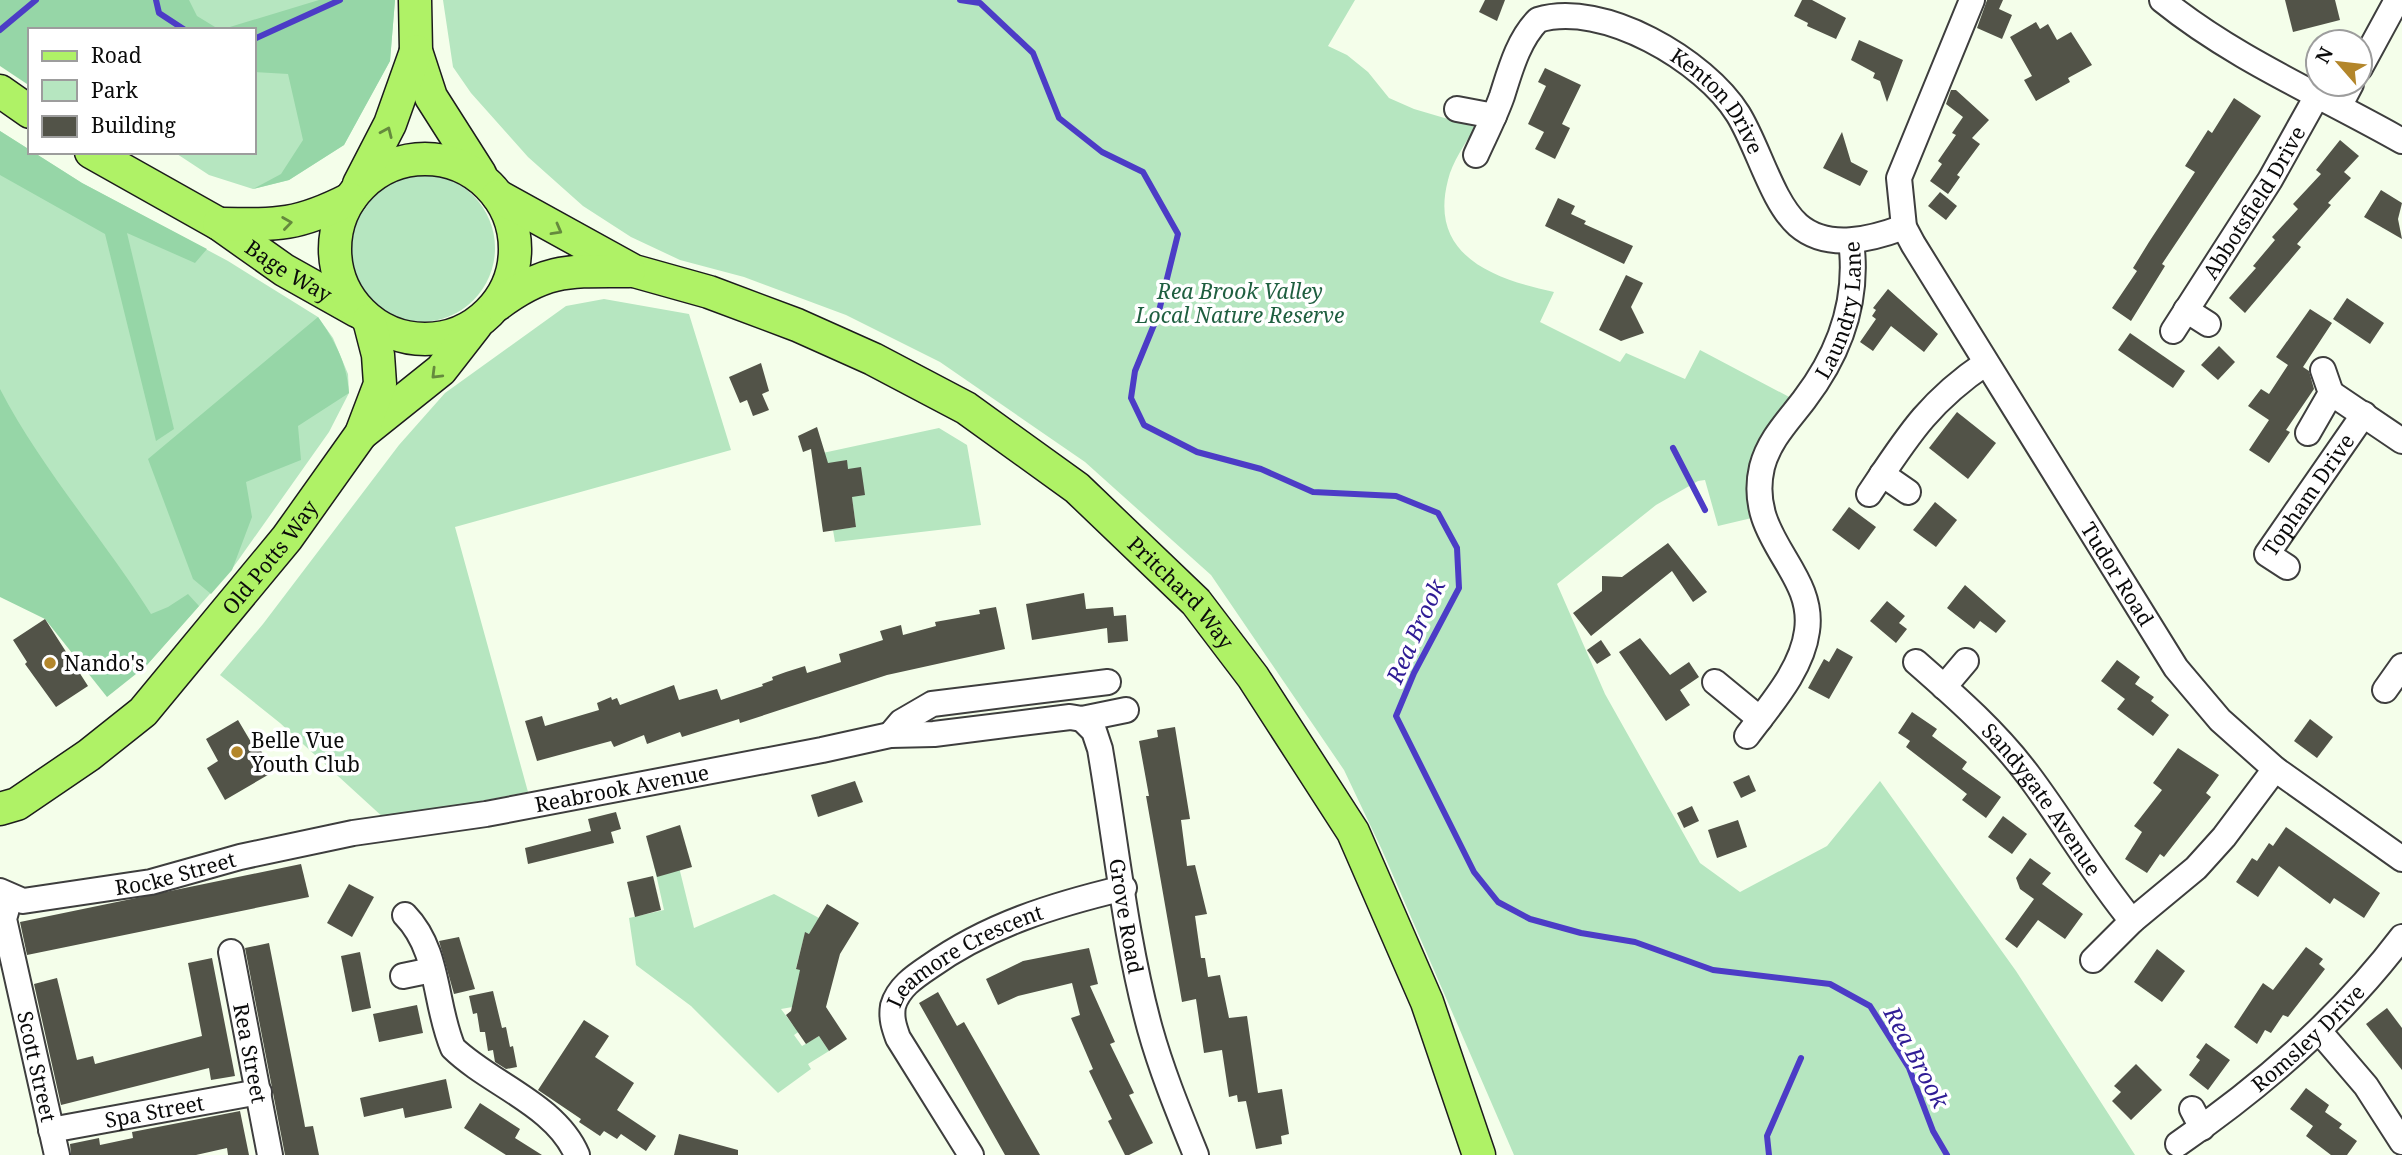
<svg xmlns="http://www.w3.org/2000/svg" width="2402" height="1155" viewBox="0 0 2402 1155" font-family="'Noto Serif',serif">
<rect width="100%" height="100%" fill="#f4feea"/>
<g fill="#b6e6c0">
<polygon points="0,0 395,0 390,61 344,145 289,180 253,189 209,175 174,152 254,152 254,30 30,30"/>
<path d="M443,0H1355L1328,46L1347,55L1368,72L1389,98L1414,109L1475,127C1466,143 1452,162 1448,180C1428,256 1494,279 1554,292L1540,322L1620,362L1626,353L1685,379L1700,350L1793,399L1756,517L1718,526L1705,480L1698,481L1656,505L1557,584L1605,694L1700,863L1740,892L1827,846L1880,781L2016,971L2135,1155H1514L1382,850L1344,770L1211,575L1085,462L940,362L846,315L744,277L680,260L631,237L583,206L528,157L471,93L453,67Z"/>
<polygon points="0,131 82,183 228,261 318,317 333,338 348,374 349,393 329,432 232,569 146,666 0,579"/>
<circle cx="421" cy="248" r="74"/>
<polygon points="604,299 689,314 731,450 455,527 528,792 385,819 280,723 220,675 263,624 399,445 445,393 566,306"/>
<polygon points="939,428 967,445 981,525 835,542 833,530 856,527 848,469 820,464 818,454"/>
<polygon points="677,859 694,928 774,894 819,918 810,934 805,933 796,968 805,971 804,1005 781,1009 793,1025 816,1020 794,1035 802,1046 819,1036 829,1051 808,1064 811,1069 778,1093 691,1006 636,965 629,918 664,910 654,865"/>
</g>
<g fill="#96d6a7">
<polygon points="0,0 189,0 197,16 220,30 30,30 30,86 0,66"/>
<polygon points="319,0 395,0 390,61 344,145 289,180 253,189 281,174 303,140 288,74 254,72 254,30 220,30"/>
<polygon points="0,131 82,183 207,249 195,263 127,233 174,429 156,441 105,234 0,175"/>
<path d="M318,317C335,341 347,363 349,393L298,426L301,460L246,482L252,517L232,570L211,594L193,579L148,459Z"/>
<path d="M0,389C41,468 103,538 151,614L168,607L188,594L199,606L146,666L107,697L45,619L0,597Z"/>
</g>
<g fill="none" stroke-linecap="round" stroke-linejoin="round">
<g stroke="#4c3cc6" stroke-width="6">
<polyline points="156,0 159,13 185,30"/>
<polyline points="960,0 980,3 1033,53 1059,118 1102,152 1143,172 1178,234 1158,315 1135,371 1131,398 1144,425 1197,452 1261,469 1313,492 1396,496 1438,513 1457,548 1459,588 1414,673 1396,716 1474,872 1498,902 1530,919 1581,933 1635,942 1713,970 1830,984 1870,1006 1909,1068 1933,1131 1947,1155"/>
<polyline points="0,30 36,0"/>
<polyline points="254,39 340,0"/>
<polyline points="1673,448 1705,510"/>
<polyline points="1769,1155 1767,1136 1801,1058"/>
</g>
</g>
<g fill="#525348">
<polygon points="1485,0 1505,0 1497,21 1479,12"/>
<polygon points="1802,0 1812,0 1846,18 1836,39 1807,26 1808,23 1794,16"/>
<polygon points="1987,0 2003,0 1999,9 2012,15 2002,39 1977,28"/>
<polygon points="2285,0 2335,0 2340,20 2293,32"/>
<polygon points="2036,22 2040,29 2048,24 2057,40 2071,32 2092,65 2068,78 2070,82 2036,101 2024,80 2032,76 2010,37"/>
<polygon points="1859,40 1903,60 1887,102 1880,81 1873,78 1875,73 1851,60"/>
<polygon points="1545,68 1581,85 1562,124 1570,128 1555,159 1535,149 1544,132 1528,124 1546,86 1538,82"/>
<polygon points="1951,90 1956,90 1989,120 1972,138 1980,144 1957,175 1960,177 1948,194 1930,181 1942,164 1938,161 1956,135 1952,133 1963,117 1946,104"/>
<polygon points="2234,98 2261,116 2162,264 2165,266 2131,321 2112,308 2137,271 2133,268 2149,242 2195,172 2185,166 2208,130 2212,133"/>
<polygon points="1842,132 1851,162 1868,171 1860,186 1823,168"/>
<polygon points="2340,140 2359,156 2344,172 2351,178 2328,203 2331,205 2297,244 2301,247 2245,313 2229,298 2256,268 2253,266 2275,240 2272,237 2298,209 2293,204 2321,174 2316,170"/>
<polygon points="2381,190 2402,203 2398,219 2402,239 2364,217"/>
<polygon points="1940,192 1957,206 1946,220 1928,206"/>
<polygon points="1558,198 1575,206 1571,214 1586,221 1584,224 1633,246 1624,264 1545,226"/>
<polygon points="1626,275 1643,283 1631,307 1644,333 1621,341 1599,330"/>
<polygon points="1888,289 1938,334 1924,352 1891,326 1873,351 1860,342 1876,319 1872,316 1876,310 1873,308"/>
<polygon points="2347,298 2384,323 2370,344 2333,319"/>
<polygon points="2310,309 2332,323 2303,367 2309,371 2314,389 2286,430 2290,432 2269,463 2249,450 2269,420 2248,406 2261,389 2269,394 2288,365 2276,357"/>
<polygon points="2130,333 2185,371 2173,388 2118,350"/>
<polygon points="2219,346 2235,362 2218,380 2201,365"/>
<polygon points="761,363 769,391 762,394 769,410 753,416 747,400 740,403 729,377"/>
<polygon points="1957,412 1996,443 1968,479 1929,448"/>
<polygon points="817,427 828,463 847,460 848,469 861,467 865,495 852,497 856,527 823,532 811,449 803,452 798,436"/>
<polygon points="1935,502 1957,520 1936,547 1913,530"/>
<polygon points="1849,507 1876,527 1859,550 1832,530"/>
<polygon points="1668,543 1707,592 1693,602 1672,571 1591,636 1573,613 1602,591 1602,576 1622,577"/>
<polygon points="1965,585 2006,621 1996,633 1980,621 1974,629 1947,608"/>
<polygon points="1084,593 1086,609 1113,607 1114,616 1126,615 1128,641 1108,643 1107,628 1032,640 1026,604"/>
<polygon points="1887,601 1905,616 1899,623 1907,629 1896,643 1870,621"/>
<polygon points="996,607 1005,649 887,675 740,723 739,719 682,737 680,732 647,744 644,735 614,747 611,741 537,761 525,721 542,716 545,726 599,710 597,703 611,697 612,700 617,698 620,705 674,685 679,700 717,689 721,700 763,686 762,684 773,680 772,677 786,672 805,666 807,673 841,662 839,654 883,640 880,631 901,625 903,635 936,626 935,622 980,614 979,610"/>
<polygon points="45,619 88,686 56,707 25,664 27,662 13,640"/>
<polygon points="1640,638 1670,675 1689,662 1699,677 1680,690 1690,705 1666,721 1619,652"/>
<polygon points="1601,640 1611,655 1597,664 1587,650"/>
<polygon points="1837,648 1853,657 1829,699 1808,688 1824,659 1829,662"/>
<polygon points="2117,660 2140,677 2135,684 2154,697 2151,701 2169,715 2153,736 2117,709 2125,699 2101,681"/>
<polygon points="1912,712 1937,729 1932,736 1967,762 1962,769 2001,797 1986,818 1962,800 1967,794 1906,747 1910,741 1898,733"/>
<polygon points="2310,719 2333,737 2317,758 2294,741"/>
<polygon points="238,720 251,742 255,740 273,772 225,800 207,768 218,761 206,739"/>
<polygon points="1175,727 1190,819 1181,820 1187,866 1195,865 1207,914 1195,916 1201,958 1205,958 1208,977 1220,975 1229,1018 1247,1016 1258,1093 1282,1089 1289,1134 1281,1136 1282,1144 1256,1149 1246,1101 1238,1102 1237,1095 1229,1097 1222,1050 1204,1053 1196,999 1182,1002 1146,796 1149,796 1139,741 1158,737 1157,730"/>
<polygon points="2178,748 2219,775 2206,793 2211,797 2164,857 2160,854 2147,873 2125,859 2142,832 2134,826 2162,790 2153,783"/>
<polygon points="1749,775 1756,791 1741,798 1733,782"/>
<polygon points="855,781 863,802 818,817 811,795"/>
<polygon points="1692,806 1699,821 1684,828 1677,813"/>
<polygon points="616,812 621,829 611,832 614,843 528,864 525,848 591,831 588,819"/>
<polygon points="2003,816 2027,834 2012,854 1988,837"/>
<polygon points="1738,820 1747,847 1717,858 1708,830"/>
<polygon points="680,825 692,867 657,877 646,836"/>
<polygon points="2286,827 2380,893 2364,918 2334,898 2330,904 2279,866 2258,897 2236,882 2252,858 2257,861 2269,843 2273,846"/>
<polygon points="2030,858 2051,873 2042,884 2083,914 2065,939 2038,920 2017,948 2005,939 2034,899 2020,889 2016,878"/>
<polygon points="301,864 309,897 27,955 20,922"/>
<polygon points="653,876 661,910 635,917 627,882"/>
<polygon points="349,884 374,897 352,937 327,923"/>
<polygon points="827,904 859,923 840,954 826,1007 847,1039 829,1051 819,1036 806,1044 786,1015 791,1011 800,970 796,969 805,932 809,934"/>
<polygon points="459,937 475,989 454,994 439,941"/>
<polygon points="269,943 304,1121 305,1127 313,1126 319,1155 285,1155 245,948"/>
<polygon points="2306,947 2323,959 2319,964 2325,969 2288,1017 2283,1015 2271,1033 2265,1030 2257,1044 2234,1027 2263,983 2273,990"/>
<polygon points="1089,948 1098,984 1090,986 1115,1042 1110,1044 1134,1093 1129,1095 1153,1143 1129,1155 1125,1155 1108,1121 1112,1119 1089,1071 1093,1069 1071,1018 1080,1015 1072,983 1018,996 998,1005 986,979 1023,961"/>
<polygon points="2157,949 2185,971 2162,1002 2134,982"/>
<polygon points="360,952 371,1008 352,1012 341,956"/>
<polygon points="212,958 235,1076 211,1080 209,1068 61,1105 34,984 57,978 77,1060 93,1056 95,1064 202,1036 188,963"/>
<polygon points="493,991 502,1028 506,1027 510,1047 513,1046 517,1067 506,1069 495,1062 493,1050 488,1051 485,1032 480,1032 477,1013 473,1014 469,996"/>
<polygon points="938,992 957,1026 964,1022 1040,1155 1005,1155 919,1003"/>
<polygon points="417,1005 423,1033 379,1042 373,1014"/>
<polygon points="2387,1008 2402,1028 2402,1070 2366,1024"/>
<polygon points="584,1020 609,1036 595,1057 634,1083 617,1110 656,1136 646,1151 621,1134 617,1139 604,1131 600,1136 579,1122 581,1119 538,1090"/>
<polygon points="2206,1043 2230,1060 2208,1090 2189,1075 2200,1060 2196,1057"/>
<polygon points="2136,1064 2162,1090 2131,1120 2112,1101 2121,1092 2114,1086"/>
<polygon points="446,1079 452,1108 405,1118 403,1108 364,1117 360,1098"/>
<polygon points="2306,1088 2329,1105 2325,1112 2342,1124 2339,1128 2357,1141 2347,1155 2331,1155 2306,1136 2313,1126 2290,1109"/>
<polygon points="480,1103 520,1129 515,1138 542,1155 506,1155 464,1128"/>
<polygon points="240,1111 249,1155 228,1155 227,1148 196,1155 71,1155 70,1144 99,1138 100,1145 133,1138 132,1132"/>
<polygon points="679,1134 738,1150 738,1155 674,1155"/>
</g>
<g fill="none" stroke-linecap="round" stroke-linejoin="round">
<defs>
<g id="minor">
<path id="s1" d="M1972,0L1899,178L1904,227L1913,244L2176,668L2220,720L2275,769L2402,859"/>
<path d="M2162,0C2235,59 2321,95 2402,141"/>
<polyline points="2360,68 2397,0"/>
<polyline points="2340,105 2351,84"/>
<polyline points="1457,109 1494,116"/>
<path id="s2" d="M1476,155C1485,135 1495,116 1502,96C1510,71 1518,40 1538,20C1603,0 1705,61 1738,114C1758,146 1772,202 1798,225C1828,251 1872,239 1904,227"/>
<polyline points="2186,310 2208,324"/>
<path id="s3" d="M2173,331L2270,180L2318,94"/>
<polyline points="2331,393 2402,441"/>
<polyline points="2308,433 2331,393 2323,370"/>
<polyline points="1882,474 1908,492"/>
<path d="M1869,494C1907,437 1928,402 1986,363"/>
<path id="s4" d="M2287,567L2267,554L2364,414"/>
<path id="s5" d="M1916,662C1956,697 1998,734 2029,776C2065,824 2094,875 2132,921"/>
<polyline points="1715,682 1760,719"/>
<polyline points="1944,687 1966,661"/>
<polyline points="2385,690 2402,666"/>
<path id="s6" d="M1082,719L1094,731L1100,749C1116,842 1125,938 1150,1029C1162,1072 1179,1113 1196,1155"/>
<polyline points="890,735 901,722 932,704 1108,682"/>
<path id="s7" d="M1747,736C1770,705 1802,670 1807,631C1816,570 1745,539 1762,467C1769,440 1788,421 1804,400C1840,353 1859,300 1851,241"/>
<path id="s8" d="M0,891L23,901L151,882L240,857L353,833L486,814L822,750L890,735L934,734L1070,717L1082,719L1126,710"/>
<path id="s9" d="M10,898L4,919L57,1155"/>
<path d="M405,915C440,951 434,1004 453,1048C490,1084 556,1105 577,1155"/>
<path id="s10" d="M231,952L270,1155"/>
<polyline points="2093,960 2132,921 2196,868 2224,837 2275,769"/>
<polyline points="403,976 432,970"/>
<polyline points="2319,1031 2366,1086 2402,1142"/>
<polyline points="2192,1109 2202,1128"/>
<path id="s11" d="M51,1130L259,1092"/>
<path id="s12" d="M2178,1144C2262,1086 2340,1019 2402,937"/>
<path id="s13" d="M971,1155L898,1038C894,1027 891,1018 893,1006C898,988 914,977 929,967C988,925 1053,905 1124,888"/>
</g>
<g id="major">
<polyline points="415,0 416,51 431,97 480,174"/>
<polyline points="0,91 30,112"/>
<path id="s14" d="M91,152L219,224L284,270L357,311"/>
<circle cx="425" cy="249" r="90"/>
<polyline points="359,184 390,124 416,51"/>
<path id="s15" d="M498,196L634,271L709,292L797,325L873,359L966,408L1077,488L1196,602L1253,677L1353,832L1427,1002L1479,1155"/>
<path d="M219,224C277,225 297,226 350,199"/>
<path d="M497,305C546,268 570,271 629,271"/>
<polyline points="361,434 441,370 476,325"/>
<path id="s16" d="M0,809L17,804L89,755L143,712L287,538L361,434L380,384L378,355L369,320"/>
</g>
</defs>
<use href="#minor" stroke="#3e3e3e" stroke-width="28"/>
<use href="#major" stroke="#1c1c1c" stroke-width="35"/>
<use href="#minor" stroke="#fff" stroke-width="24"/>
<use href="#major" stroke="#aff266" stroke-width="32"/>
</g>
<defs><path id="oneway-chevron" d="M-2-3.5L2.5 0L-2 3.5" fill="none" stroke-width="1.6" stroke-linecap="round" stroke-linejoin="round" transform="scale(1.75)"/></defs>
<g stroke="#658a3d">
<use href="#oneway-chevron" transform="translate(387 132) rotate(-66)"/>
<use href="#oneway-chevron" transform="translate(287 223) rotate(-8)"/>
<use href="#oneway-chevron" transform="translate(557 230) rotate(29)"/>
<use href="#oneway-chevron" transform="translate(436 374) rotate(135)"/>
</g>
<g fill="#b3862b" stroke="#fff" stroke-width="2.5">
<circle cx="50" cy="663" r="7"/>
<circle cx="237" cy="752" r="7"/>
</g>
<g text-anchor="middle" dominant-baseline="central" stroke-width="7" stroke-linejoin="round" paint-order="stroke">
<g font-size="21" fill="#0b0b0b" stroke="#fff">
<text stroke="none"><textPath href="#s2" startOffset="359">Kenton Drive</textPath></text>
<text stroke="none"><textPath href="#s3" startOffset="152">Abbotsfield Drive</textPath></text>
<text stroke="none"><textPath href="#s14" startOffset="231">Bage Way</textPath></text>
<text stroke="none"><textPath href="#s7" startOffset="476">Laundry Lane</textPath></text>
<text stroke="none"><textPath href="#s4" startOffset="96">Topham Drive</textPath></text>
<text stroke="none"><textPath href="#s16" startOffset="374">Old Potts Way</textPath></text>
<text stroke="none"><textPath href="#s1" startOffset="649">Tudor Road</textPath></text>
<text stroke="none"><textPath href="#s15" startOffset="800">Pritchard Way</textPath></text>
<text stroke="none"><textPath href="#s8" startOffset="635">Reabrook Avenue</textPath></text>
<text stroke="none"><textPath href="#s5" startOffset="187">Sandygate Avenue</textPath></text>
<text stroke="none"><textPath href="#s8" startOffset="180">Rocke Street</textPath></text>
<text stroke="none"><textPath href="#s6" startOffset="205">Grove Road</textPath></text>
<text stroke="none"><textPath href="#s13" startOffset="261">Leamore Crescent</textPath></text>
<text stroke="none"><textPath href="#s12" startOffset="168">Romsley Drive</textPath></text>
<text stroke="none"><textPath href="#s10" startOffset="103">Rea Street</textPath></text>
<text stroke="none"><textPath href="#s9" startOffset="173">Scott Street</textPath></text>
<text stroke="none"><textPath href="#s11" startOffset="105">Spa Street</textPath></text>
</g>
<g font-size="21" font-style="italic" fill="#1f5f40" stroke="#fff">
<text x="1240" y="291">Rea Brook Valley<tspan x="1240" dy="24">Local Nature Reserve</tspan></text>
</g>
<g font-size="21" fill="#0b0b0b" stroke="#fff" text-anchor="start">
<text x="64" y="663">Nando's</text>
<text x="251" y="740">Belle Vue<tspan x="251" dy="24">Youth Club</tspan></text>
</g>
<g font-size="23" font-style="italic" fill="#2f1c95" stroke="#fff">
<text transform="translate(1415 631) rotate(-66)">Rea Brook</text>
<text transform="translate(1917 1057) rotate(62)">Rea Brook</text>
</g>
</g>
<rect x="28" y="28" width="228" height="126" fill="#ffffff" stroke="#9d9d9d" stroke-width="2"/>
<rect x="42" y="51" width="35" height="10" fill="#aff266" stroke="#9d9d9d" stroke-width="2"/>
<text x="91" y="63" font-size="21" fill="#0b0b0b">Road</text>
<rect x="42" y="80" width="35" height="21" fill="#b6e6c0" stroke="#9d9d9d" stroke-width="2"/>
<text x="91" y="98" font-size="21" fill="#0b0b0b">Park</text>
<rect x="42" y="116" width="35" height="21" fill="#525348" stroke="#9d9d9d" stroke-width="2"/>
<text x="91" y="133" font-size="21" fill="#0b0b0b">Building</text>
<g transform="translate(2339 63) rotate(298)"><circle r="33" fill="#ffffff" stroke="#9d9d9d" stroke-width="2"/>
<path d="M0-5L12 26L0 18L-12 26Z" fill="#b3862b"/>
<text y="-10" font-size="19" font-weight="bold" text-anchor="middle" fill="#0b0b0b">N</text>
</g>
</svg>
